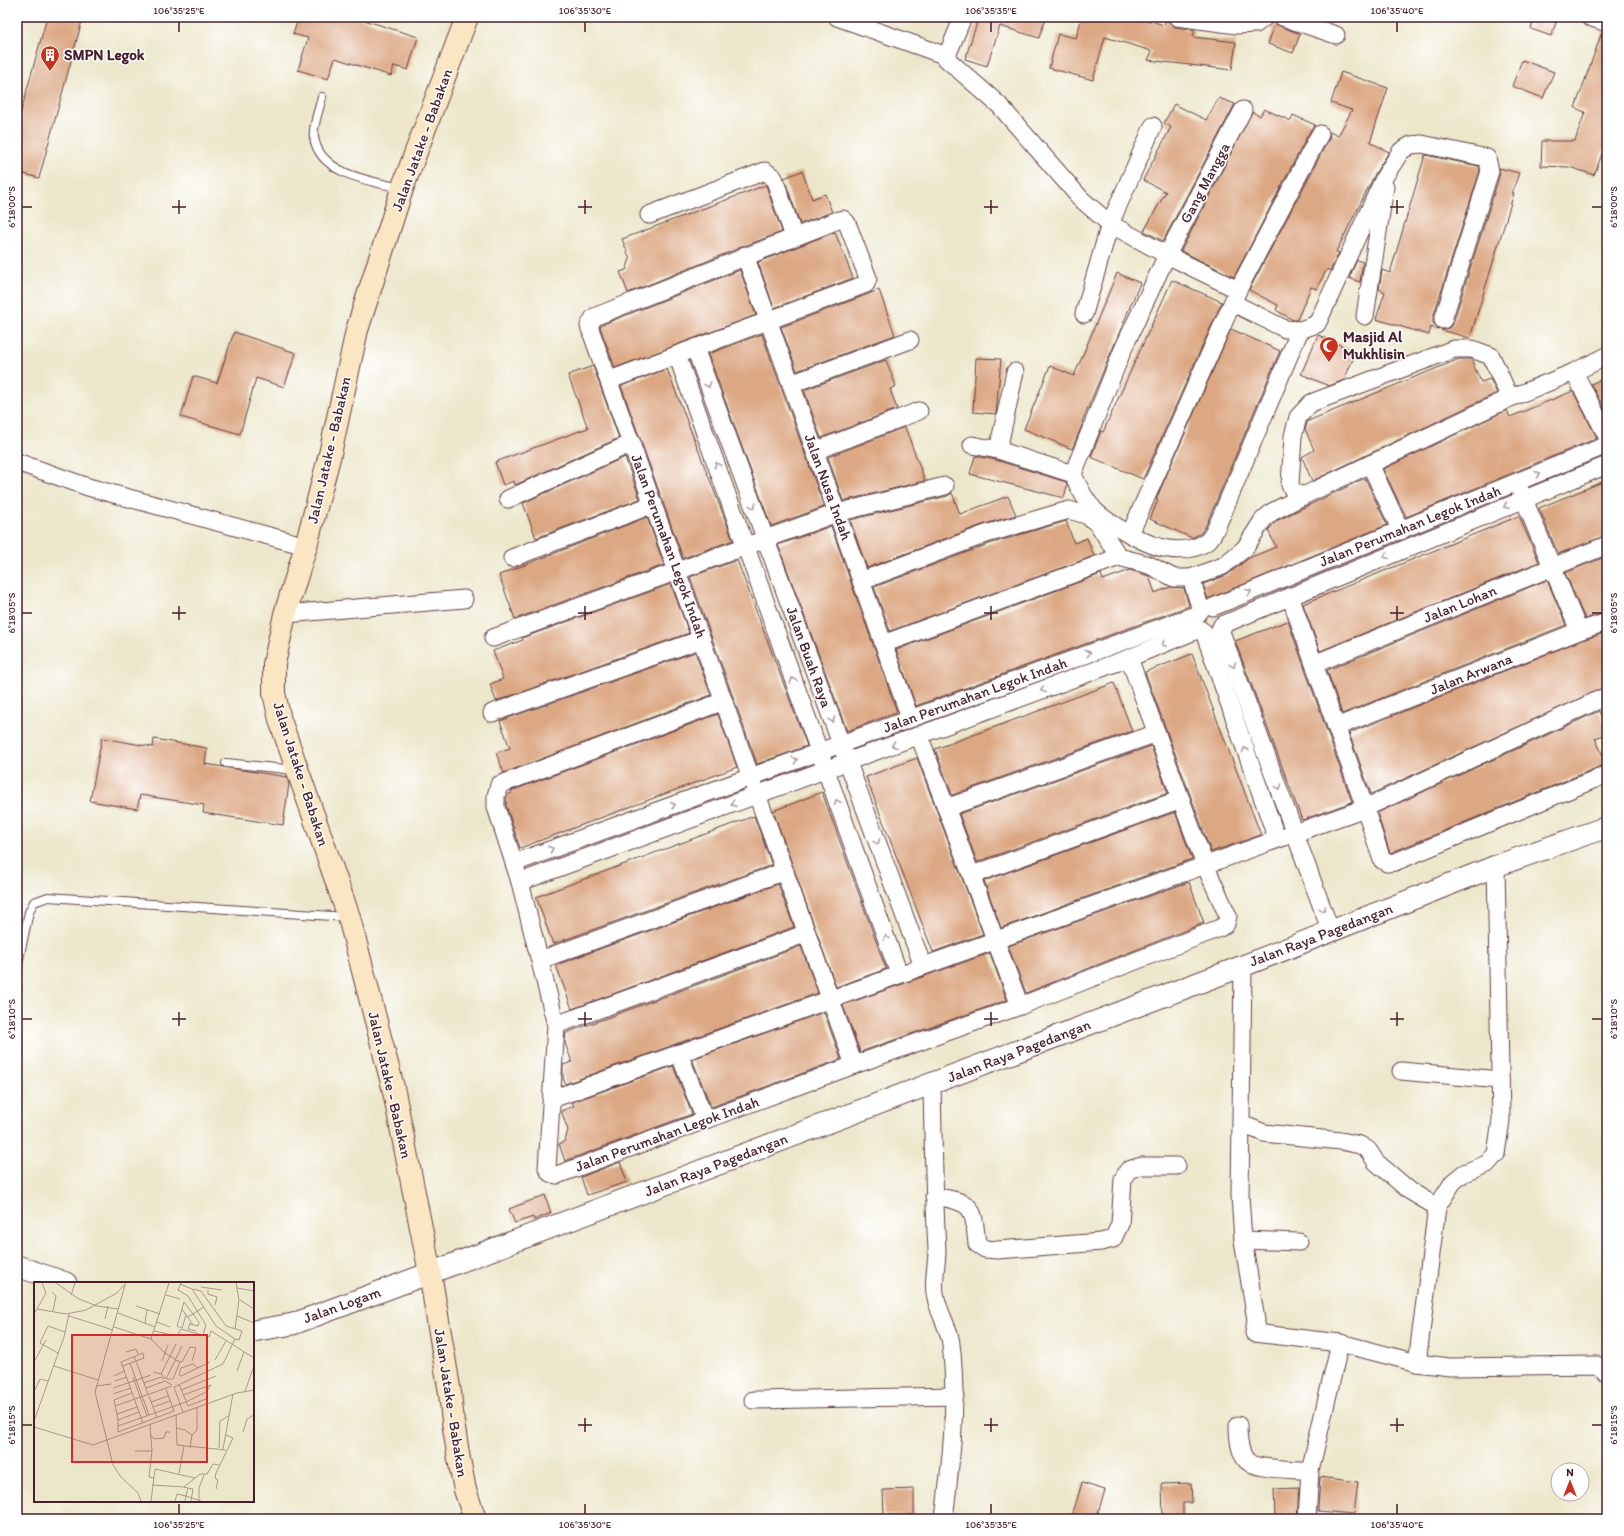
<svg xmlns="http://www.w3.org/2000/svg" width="1624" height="1536" viewBox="0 0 1624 1536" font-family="Itim,sans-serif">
<rect width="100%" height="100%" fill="#fff"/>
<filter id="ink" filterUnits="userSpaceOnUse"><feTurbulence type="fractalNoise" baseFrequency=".025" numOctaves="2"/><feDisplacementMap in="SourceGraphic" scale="8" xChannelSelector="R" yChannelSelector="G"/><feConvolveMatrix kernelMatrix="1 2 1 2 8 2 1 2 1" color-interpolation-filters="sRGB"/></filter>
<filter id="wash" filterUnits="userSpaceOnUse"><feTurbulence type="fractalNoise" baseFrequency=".012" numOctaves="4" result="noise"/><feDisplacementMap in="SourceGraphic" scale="16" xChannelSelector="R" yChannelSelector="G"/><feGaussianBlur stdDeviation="0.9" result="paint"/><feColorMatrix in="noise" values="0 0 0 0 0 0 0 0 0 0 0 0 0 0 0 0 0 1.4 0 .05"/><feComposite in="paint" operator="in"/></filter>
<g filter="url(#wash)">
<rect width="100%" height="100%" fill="#ece7cb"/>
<g id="blocks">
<g fill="#dca783">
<polygon points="47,17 83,17 39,178 17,172 17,126"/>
<polygon points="299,17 354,17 418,37 408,70 394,66 391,76 335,58 328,79 298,70 308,38 293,34"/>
<polygon points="979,17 1046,17 1039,38 1000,26 987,66 965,59"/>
<polygon points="1082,17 1137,17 1164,25 1166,20 1175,27 1195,30 1193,37 1236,42 1232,70 1148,60 1152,51 1105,37 1093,80 1049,68 1058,34 1076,38"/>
<polygon points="1535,17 1558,17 1551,36 1531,29"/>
<polygon points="1275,24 1300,34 1293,53 1268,44"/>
<polygon points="1602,32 1607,33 1607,141 1594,175 1569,167 1541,166 1542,141 1575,141 1585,112 1575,108"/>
<polygon points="1522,60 1554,72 1543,98 1512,86"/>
<polygon points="1341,72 1388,88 1370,142 1389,152 1376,172 1336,252 1339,253 1330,271 1327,269 1316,289 1311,287 1297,320 1293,320 1276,310 1278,305 1249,290 1329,139 1330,132 1338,136 1352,110 1331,103"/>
<polygon points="1219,98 1235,104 1163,241 1144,231 1166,192 1143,180 1171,127 1164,123 1174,104 1206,120"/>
<polygon points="1264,109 1291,121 1293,115 1315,125 1311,129 1234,277 1181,251 1252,112 1260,116"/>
<polygon points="1425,155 1479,166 1480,171 1433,317 1433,323 1439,329 1431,327 1429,335 1376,319 1385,292 1379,289 1382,270 1390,273"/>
<polygon points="1499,168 1519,173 1512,193 1514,193 1470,338 1441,330 1449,328 1453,323 1500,174"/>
<polygon points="802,171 812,199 825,194 832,212 800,224 784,178"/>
<polygon points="766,185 782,232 747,245 741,246 737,249 628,293 620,272 626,270 630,259 622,239"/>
<polygon points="835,232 853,278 774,308 758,262"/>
<polygon points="1357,260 1363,262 1360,282 1349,278"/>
<polygon points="740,270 756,315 615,368 600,327 601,325"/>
<polygon points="1117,273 1140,283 1082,422 1083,423 1072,449 1024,429 1050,366 1074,376"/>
<polygon points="1172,280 1222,302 1143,479 1091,457 1101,431 1103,432"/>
<polygon points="879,290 895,335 797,371 781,327"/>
<polygon points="1231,329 1280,351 1207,523 1201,533 1192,538 1150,519 1158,500 1156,499"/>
<polygon points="234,332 296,353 284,387 256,378 240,434 181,417 193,376 217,383"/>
<polygon points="762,334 824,507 771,526 708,354"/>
<polygon points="1318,335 1356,352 1344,380 1329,386 1301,374"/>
<polygon points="976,358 1001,359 996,414 973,412"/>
<polygon points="1459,359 1471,359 1481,382 1490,379 1497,393 1312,481 1302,457 1314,450 1305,429 1308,421"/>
<polygon points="886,360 896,386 890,389 897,409 821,438 804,390"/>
<polygon points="593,366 619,438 515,485 514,481 503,485 495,462 588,428 568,375"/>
<polygon points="667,369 733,540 683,558 621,386"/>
<polygon points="1607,377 1607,414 1591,384"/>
<polygon points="1573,391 1597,438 1406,517 1383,469 1507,410 1510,417"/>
<polygon points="905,427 925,481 843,501 828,457"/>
<polygon points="975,456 996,460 1066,482 1067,486 1064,498 970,474"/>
<polygon points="625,457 640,499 536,538 523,503"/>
<polygon points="1365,478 1387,525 1208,599 1203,584 1227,575 1249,558 1276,547 1268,530 1278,520"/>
<polygon points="1607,480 1607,535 1558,554 1539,508"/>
<polygon points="952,493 960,514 1008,496 1016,515 982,525 867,568 850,520 947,496"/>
<polygon points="1519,516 1539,562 1320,651 1303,604"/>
<polygon points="647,517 664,565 515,619 499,575"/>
<polygon points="1066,521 1074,543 1087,538 1094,556 890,631 874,587 989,544"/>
<polygon points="831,526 897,712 847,731 778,545"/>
<polygon points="1607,556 1607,612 1585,619 1565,573"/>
<polygon points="737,560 807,746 757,764 690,577"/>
<polygon points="1130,570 1149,576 1155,593 1170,587 1184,588 1189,606 916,706 896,650 1101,574 1103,580"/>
<polygon points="1547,580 1566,625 1342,714 1327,670"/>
<polygon points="671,584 689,633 496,701 490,684 503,679 493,651 523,640 522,638"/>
<polygon points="1288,621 1352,802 1302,820 1235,641"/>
<polygon points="1607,632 1607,686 1371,794 1349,733 1582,640"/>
<polygon points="695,652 711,695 504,773 496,753 510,748 500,721"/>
<polygon points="1192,654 1261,835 1211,852 1145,672"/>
<polygon points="1114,683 1132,731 952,795 935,749"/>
<polygon points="1599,711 1607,729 1607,734 1595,738 1607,765 1601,766 1390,853 1377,813"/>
<polygon points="718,714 737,767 520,848 506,805 507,795 512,793 511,791"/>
<polygon points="102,738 153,747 154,739 207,748 205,764 287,777 289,784 283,825 203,813 204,805 140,795 137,809 90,801"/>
<polygon points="1151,746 1168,793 977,862 959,814"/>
<polygon points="917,758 983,934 933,952 866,777"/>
<polygon points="822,792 886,969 836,987 773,811"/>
<polygon points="1175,812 1192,859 1001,928 984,881"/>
<polygon points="754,816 772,865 553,944 536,897"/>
<polygon points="1189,882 1204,923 1026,993 1008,946"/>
<polygon points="778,884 794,927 572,1009 556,965"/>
<polygon points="801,946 818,993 565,1084 563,1077 563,1065 572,1062 565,1043 566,1033"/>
<polygon points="990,953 1007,1000 860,1052 843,1005"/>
<polygon points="824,1012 841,1059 711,1107 692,1059"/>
<polygon points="673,1066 692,1114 565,1161 559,1144 565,1141 568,1130 561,1111 574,1106 572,1102"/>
<polygon points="620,1162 627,1182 587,1195 581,1177"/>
<polygon points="545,1195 551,1213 534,1220 533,1217 515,1223 509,1209"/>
<polygon points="1320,1477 1358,1482 1354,1514 1318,1511"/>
<polygon points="1082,1483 1105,1490 1096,1519 1071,1519"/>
<polygon points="1191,1483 1192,1503 1183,1503 1183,1519 1163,1519 1162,1484"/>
<polygon points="1299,1488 1297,1519 1275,1519 1274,1489"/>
<polygon points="914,1489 914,1515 884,1515 883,1490"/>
</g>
</g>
</g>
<g filter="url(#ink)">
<use href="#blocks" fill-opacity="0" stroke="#623d43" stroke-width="1"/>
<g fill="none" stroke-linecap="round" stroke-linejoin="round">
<defs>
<g id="service">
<path d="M322,97C320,107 312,127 314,137C319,174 370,181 401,188"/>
<polyline points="226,763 295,770"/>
<polyline points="17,968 29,912 34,902 48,897 347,917"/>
</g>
<g id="minor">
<polyline points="837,17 941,54 999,105 1081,199 1110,224 1167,255 1238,290"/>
<polyline points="1177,17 1237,25 1256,24 1265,17"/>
<polyline points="1282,17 1336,35"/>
<polyline points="1589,17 1607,23"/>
<polyline points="946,58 963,17"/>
<polyline points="649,215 765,171 774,178 794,237"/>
<polyline points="745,255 910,718"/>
<polyline points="1233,303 1285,329 1300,330 1317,324 1385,176 1401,151 1411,145 1422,144 1487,158 1490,171 1443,320"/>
<polyline points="1084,314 1110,224 1153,126"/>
<polyline points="1365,316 1385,187"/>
<polyline points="695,348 923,966"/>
<polyline points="677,355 899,974"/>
<polyline points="1574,372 1607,436"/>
<polyline points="610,380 866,284 868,278 847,223 843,219 838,220 594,317 589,326 854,1065"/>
<polyline points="791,384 910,340"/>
<polyline points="1510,398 1491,356 1472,349 1454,349 1311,403 1298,417 1293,436 1290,485 1294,492 1303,496 1510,398 1574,372 1607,356"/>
<path d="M972,445L998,450L1073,474C1087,508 1098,517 1130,534L1238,290L1320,134"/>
<polyline points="998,450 1015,372"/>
<polyline points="815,451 919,411"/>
<polyline points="17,462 88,487 306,546"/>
<polyline points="1370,464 1401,531"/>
<polyline points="1073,474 1124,347 1167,255 1243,110"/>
<polyline points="1520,490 1579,631"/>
<polyline points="508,499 632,443"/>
<path d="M1130,534C1152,547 1180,557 1205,543C1213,538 1217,525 1221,517L1300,330"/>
<polyline points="512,558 654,504"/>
<polyline points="1191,578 1223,566 1245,548 1263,520 1272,512 1303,496"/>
<polyline points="861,581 986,534 1069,510 1086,515 1098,524 1119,557"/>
<polyline points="1290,596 1365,808 1382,860 1387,863 1395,862 1605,775"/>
<polyline points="1213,607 1607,445"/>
<polyline points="285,614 464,599"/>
<polyline points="1222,625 1607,465"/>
<polyline points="1220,629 1331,932"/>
<polyline points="1204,632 1277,839"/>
<polyline points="493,638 837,513 945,486"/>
<polyline points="883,644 1119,557 1149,565 1174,578 1191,578 1201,610"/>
<polyline points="1314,664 1607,545"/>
<polyline points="724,701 499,785 496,796 496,807 520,882 556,1025 547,1168 550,1173 557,1175 854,1065 1020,1006 1220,928 1226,924 1228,916 1205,865 1129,658"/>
<polyline points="492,713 702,639"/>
<polyline points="1336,727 1579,631 1607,622"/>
<polyline points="919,735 1020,1006"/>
<polyline points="946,808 1157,733"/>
<polyline points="514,863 1198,614"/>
<polyline points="972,875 1181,799"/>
<polyline points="520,882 1129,658 1200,629"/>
<polyline points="540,960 785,871"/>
<polyline points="1243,966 1240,1196 1243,1240 1256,1320 1254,1333 1340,1343 1417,1363 1450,1367 1597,1365 1602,1368 1607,1374"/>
<polyline points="556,1025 807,933"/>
<polyline points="679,1053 705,1120"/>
<polyline points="1401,1071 1500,1080"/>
<path d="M932,1084C933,1140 934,1195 937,1250C937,1264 933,1279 935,1293C937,1311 949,1326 951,1344C958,1403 951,1461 944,1519"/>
<polyline points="552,1099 1365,808 1607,696"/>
<polyline points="1242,1124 1264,1133 1341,1141 1360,1145 1368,1150 1376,1162 1410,1191 1437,1207"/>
<path d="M934,1196C974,1203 973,1205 977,1244L985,1249L998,1250L1101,1242L1113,1239L1120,1224L1123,1179L1128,1170L1141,1166H1177"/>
<polyline points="1243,1240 1299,1242"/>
<polyline points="1417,1363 1437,1207 1453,1182 1464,1173 1487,1164 1496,1154 1501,1120 1496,866"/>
<polyline points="753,1400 955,1396"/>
<path d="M1238,1425C1238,1436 1239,1453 1247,1461C1257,1470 1296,1469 1310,1471"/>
<polyline points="1307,1519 1310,1471 1340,1343"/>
</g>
<g id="tertiary">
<polyline points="17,1266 66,1283"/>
<polyline points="253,1331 293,1324 430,1273 1243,966 1496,866 1607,827"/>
</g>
<polyline id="secondary" points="467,17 402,189 357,330 330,454 306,546 285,614 274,664 274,693 280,720 349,917 393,1087 430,1273 450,1393 453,1422 459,1459 465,1490 475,1519"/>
</defs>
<use href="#service" stroke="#623d43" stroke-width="10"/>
<use href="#minor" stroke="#623d43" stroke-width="19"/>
<use href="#tertiary" stroke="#623d43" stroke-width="23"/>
<use href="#secondary" stroke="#623d43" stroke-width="24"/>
<use href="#service" stroke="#fff" stroke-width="8"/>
<use href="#minor" stroke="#fff" stroke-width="17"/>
<use href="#tertiary" stroke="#fff" stroke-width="21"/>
<use href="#secondary" stroke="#fbe6c4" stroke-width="22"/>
</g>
<defs><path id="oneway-chevron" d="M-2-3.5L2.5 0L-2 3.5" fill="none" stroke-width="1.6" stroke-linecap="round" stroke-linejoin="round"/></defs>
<g stroke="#ae9aa0">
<use href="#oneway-chevron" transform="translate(708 385) rotate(70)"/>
<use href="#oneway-chevron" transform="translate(717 465) rotate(-110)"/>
<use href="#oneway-chevron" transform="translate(1538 474) rotate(-22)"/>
<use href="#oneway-chevron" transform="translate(753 506) rotate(70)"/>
<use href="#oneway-chevron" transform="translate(1506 506) rotate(158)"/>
<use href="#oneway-chevron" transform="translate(1386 556) rotate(158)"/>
<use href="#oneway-chevron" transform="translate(1249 592) rotate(-22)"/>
<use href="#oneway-chevron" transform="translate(1164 644) rotate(158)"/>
<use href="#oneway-chevron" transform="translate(1088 653) rotate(-20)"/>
<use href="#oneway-chevron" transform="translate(1233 665) rotate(70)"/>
<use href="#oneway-chevron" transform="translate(793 680) rotate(-110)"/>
<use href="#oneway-chevron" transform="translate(1043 690) rotate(160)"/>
<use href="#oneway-chevron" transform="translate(832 720) rotate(70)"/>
<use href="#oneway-chevron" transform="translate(894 745) rotate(160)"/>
<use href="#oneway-chevron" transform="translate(1245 750) rotate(-109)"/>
<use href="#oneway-chevron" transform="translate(795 760) rotate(-20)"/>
<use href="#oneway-chevron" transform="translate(1279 787) rotate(70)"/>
<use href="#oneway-chevron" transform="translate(837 802) rotate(-110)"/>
<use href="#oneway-chevron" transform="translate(733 804) rotate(160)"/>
<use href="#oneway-chevron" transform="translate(673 805) rotate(-20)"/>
<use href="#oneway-chevron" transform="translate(877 842) rotate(70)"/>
<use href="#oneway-chevron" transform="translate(551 849) rotate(-20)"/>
<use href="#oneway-chevron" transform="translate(1323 909) rotate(70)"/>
<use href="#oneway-chevron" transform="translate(886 938) rotate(-110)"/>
</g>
</g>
<path fill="none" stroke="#4a1f2b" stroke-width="1.5" d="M179,22V32M585,22V32M991,22V32M1397,22V32M179,200V214M585,200V214M991,200V214M1397,200V214M22,207H32M172,207H186M578,207H592M984,207H998M1390,207H1404M1592,207H1602M179,606V620M585,606V620M991,606V620M1397,606V620M22,613H32M172,613H186M578,613H592M984,613H998M1390,613H1404M1592,613H1602M179,1012V1026M585,1012V1026M991,1012V1026M1397,1012V1026M22,1019H32M172,1019H186M578,1019H592M984,1019H998M1390,1019H1404M1592,1019H1602M585,1418V1432M991,1418V1432M1397,1418V1432M22,1425H32M578,1425H592M984,1425H998M1390,1425H1404M1592,1425H1602M179,1504V1514M585,1504V1514M991,1504V1514M1397,1504V1514"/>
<defs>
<symbol id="building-pin" viewBox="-11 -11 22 30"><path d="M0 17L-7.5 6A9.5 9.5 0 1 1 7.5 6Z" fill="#c8321e" stroke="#fff"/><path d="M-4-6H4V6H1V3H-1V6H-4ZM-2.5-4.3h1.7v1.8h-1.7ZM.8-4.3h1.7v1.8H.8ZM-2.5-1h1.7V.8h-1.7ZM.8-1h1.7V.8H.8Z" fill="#fff"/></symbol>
<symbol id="mosque-pin" viewBox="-11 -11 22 30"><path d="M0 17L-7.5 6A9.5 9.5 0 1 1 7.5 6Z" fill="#c8321e" stroke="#fff"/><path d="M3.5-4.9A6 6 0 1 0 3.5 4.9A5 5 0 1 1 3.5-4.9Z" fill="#fff"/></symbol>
</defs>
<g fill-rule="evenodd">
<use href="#building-pin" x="39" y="44" width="22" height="30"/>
<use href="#mosque-pin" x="1318" y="335" width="22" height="30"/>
</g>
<g text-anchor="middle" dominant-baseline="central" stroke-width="3" stroke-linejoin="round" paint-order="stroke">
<g font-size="15" font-weight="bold" fill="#4a1f2b" stroke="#fff" text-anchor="start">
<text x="64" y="55">SMPN Legok</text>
<text x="1343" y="337">Masjid Al<tspan x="1343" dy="17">Mukhlisin</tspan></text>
</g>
<g font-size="15" fill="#4a1f2b" stroke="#fff">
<text transform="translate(422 140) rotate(-70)">Jalan Jatake - Babakan</text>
<text transform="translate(1205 183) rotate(-62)">Gang Mangga</text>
<text transform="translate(329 450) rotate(-77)">Jalan Jatake - Babakan</text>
<text transform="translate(828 487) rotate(70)">Jalan Nusa Indah</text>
<text transform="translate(1410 526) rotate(-22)">Jalan Perumahan Legok Indah</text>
<text transform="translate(669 546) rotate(70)">Jalan Perumahan Legok Indah</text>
<text transform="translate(1460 604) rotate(-22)">Jalan Lohan</text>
<text transform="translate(809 657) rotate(70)">Jalan Buah Raya</text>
<text transform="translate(1471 674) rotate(-22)">Jalan Arwana</text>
<text transform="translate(975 695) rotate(-20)">Jalan Perumahan Legok Indah</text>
<text transform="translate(301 774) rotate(72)">Jalan Jatake - Babakan</text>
<text transform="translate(1321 935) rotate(-21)">Jalan Raya Pagedangan</text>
<text transform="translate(1019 1051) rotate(-21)">Jalan Raya Pagedangan</text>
<text transform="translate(390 1085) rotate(77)">Jalan Jatake - Babakan</text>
<text transform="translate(667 1134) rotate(-20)">Jalan Perumahan Legok Indah</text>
<text transform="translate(716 1165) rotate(-21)">Jalan Raya Pagedangan</text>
<text transform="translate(342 1305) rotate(-20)">Jalan Logam</text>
<text transform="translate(451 1403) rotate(81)">Jalan Jatake - Babakan</text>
</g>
</g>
<g transform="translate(34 1282)">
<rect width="220" height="220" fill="#ece7cb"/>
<path fill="none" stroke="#ab978b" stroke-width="1" d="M22,1L45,17L63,24L84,27M147,1L144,8L154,14L172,43L169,53M91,3L61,110L79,183L87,195L104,211L107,219M167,5L188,8M203,6L220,9M159,7L167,9L192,44L208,49L205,58L201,57M174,8V12L183,15L181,23M18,10L22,14L19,29M37,13L41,1M132,13L146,17M206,18L220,27M102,24L126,32M3,27L32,32L52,28L83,11L92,1M148,27L159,43M84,31L121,45M0,32L12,11L8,1M152,33L148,46L143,44L150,20L165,40L164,44L156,42M35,34L79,48M203,34L220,41M154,35L170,25M71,37L74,24M123,40L136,45M111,41L113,28M156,41L154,47L162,49M80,45L117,57L131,71L141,77M201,47L205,18L202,1M120,49L143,54L147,47L175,55L177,49M177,49L220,76M117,57L135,1M92,70L102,67L104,72M24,71L6,61L14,44L31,50M100,74L114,112M141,78L148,80L156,65L162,66L158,79M181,78L192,59M128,79L134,63M0,80L12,58M96,81L115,133M20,84L64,98M89,84L110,76L109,71L87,80L109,141M164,86L159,82L147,86L145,93L147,94L176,80M203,89L210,70M119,90L127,92L132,97L148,64M127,92L142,62M80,94L91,89M99,95L113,134M133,97H139L146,80M81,99L93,95M110,101L127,95L130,97M145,102L154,124L172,117M62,104L77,102M140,105L189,82L201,57L182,44L158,7L146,2M140,105L149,130M79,106L117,93M112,106L131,99L138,103M147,108L182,94M211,109L220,84M0,110L6,97L14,99M98,111L80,118L84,138V150L140,129L132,107M79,112L97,106M149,113L177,103M115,114L123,136M117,120L134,114M81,124L138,104M119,125L136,119M83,132L103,125M142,133L143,163L192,168M84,138L105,130M0,139L30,55L35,32M116,143L118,169L115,195L120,196M84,144L152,120L172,110L177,103M0,145L59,163L203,111L220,108M142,146L151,148L158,153M209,150L213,137L220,133M116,152L120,157L130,156L132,150H136M156,166L158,153L163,148V125M185,166L186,139L196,133M189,167L199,112M101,169H118M145,191L150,164M118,203L150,205L166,192H173L179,182L185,183M150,205L154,206L152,214L167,219M154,206L159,207L157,219M182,207L184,198L181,196L182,191L199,156L192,153M165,218V206L170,193M117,219L121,187L161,196M141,219L143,212L152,214L151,219"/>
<path fill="#d62828" fill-opacity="0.15" stroke="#d62828" stroke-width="2" d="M38,53H173V180H38Z"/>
<rect width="220" height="220" fill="none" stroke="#4a1f2b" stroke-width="2"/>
</g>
<rect width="1624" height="1536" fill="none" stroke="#fff" stroke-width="44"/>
<g transform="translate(1570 1482)"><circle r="19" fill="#ffffff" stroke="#b7a5aa"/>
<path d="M0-3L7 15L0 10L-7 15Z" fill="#c8321e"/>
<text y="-6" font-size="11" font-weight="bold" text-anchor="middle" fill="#4a1f2b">N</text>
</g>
<rect x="22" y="22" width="1580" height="1492" fill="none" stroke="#4a1f2b" stroke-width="1.5"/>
<g font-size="10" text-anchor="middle" fill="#4a1f2b">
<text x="179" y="14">106°35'25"E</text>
<text x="585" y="14">106°35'30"E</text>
<text x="991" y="14">106°35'35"E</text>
<text x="1397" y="14">106°35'40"E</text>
<text transform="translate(11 207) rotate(-90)" y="4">6°18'00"S</text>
<text transform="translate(1613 207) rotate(-90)" y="4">6°18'00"S</text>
<text transform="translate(11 613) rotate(-90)" y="4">6°18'05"S</text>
<text transform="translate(1613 613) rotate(-90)" y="4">6°18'05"S</text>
<text transform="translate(11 1019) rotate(-90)" y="4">6°18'10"S</text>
<text transform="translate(1613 1019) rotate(-90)" y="4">6°18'10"S</text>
<text transform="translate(11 1425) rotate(-90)" y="4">6°18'15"S</text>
<text transform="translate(1613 1425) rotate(-90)" y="4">6°18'15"S</text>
<text x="179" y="1528">106°35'25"E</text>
<text x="585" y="1528">106°35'30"E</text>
<text x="991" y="1528">106°35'35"E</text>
<text x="1397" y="1528">106°35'40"E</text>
</g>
</svg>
